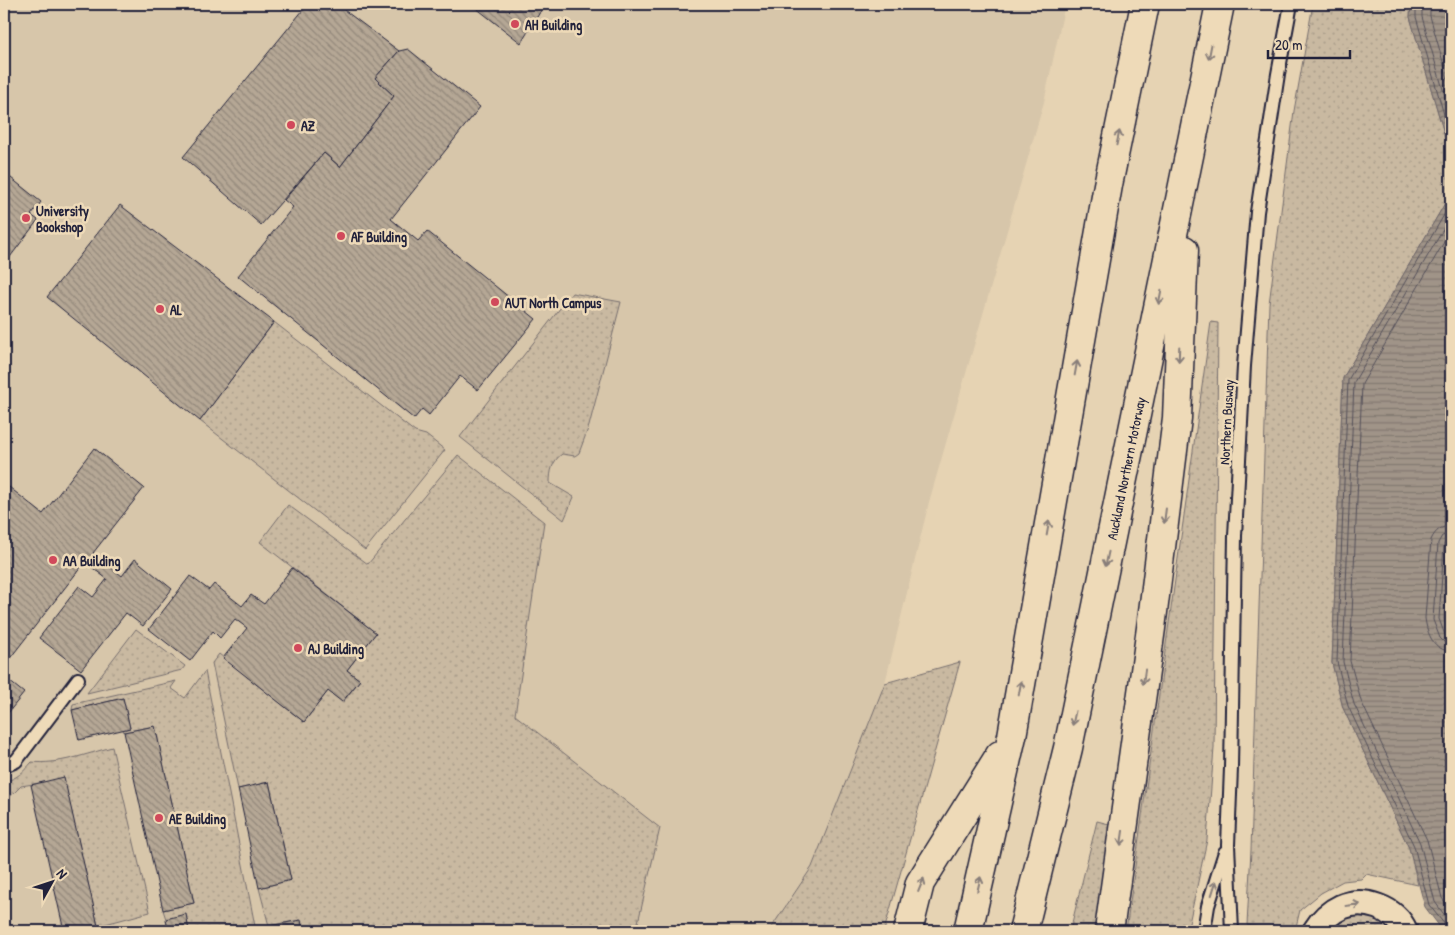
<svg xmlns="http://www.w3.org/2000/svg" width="1455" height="935" viewBox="0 0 1455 935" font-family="'Patrick Hand',sans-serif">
<defs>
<pattern id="green-dots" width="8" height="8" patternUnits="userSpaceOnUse" patternTransform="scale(1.25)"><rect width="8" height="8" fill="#c9b9a1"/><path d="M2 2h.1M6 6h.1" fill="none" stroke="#ac9f8c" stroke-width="1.8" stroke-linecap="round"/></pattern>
<pattern id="water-rules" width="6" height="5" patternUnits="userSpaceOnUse" patternTransform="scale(1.25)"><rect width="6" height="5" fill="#a09488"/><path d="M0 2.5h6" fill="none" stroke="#827870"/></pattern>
<pattern id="building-back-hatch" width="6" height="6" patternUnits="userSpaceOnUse" patternTransform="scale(1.25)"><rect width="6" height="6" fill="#b5a795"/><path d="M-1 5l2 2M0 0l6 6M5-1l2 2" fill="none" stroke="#93887b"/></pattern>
</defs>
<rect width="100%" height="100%" fill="#e6d3b3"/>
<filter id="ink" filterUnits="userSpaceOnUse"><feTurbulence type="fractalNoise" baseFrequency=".02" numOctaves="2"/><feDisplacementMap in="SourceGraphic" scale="10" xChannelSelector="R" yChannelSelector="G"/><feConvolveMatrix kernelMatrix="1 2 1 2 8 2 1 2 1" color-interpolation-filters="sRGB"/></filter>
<g filter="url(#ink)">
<polygon fill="#d7c6aa" points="4,4 1065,4 1044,102 929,502 885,683 812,867 769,931 4,931"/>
<g fill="url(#green-dots)" stroke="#766e6e">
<polygon points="1313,4 1411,4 1410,17 1451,157 1451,193 1343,378 1332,663 1343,708 1409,848 1418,885 1366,874 1361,879 1343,881 1321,893 1300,910 1295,931 1284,931 1247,925 1251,850 1269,304 1294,111"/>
<path d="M572,293L621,302L589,426L579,453L575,456L562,454C552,461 550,472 550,483L574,497L564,520L460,437Z"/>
<polygon points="274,322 415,432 426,435 445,450 365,550 200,421"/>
<polygon points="1211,322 1218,323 1214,748 1207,840 1188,928 1178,925 1177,931 1126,931"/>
<polygon points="458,455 544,522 515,715 660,828 636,931 303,931 300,920 269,926 259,888 291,880 269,782 238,789 212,663 219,654 304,722 328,691 343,702 360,680 347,670 376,633 260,542 288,505 368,564"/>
<polygon points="1451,508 1451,638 1444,619"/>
<polygon points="136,629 185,666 182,670 87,693"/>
<polygon points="960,662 884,931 769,931 812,867 885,683"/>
<polygon points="205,671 255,926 231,931 189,931 185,914 166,919 163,910 194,903 155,726 124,732 123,730 130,728 123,698 72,710 73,704 176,681 171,688 185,698"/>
<path d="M112,747L150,912L98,926L64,779L21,786L12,795L4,797V781C16,780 24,771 32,762C58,765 86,754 112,747Z"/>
<polygon points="1097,821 1113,825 1098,931 1070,931"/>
<path d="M1370,913L1395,931H1334C1345,915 1351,916 1370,913Z"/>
</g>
<g fill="url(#water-rules)" stroke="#6e6669">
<polygon points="1411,4 1451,4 1451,157 1410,17"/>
<polygon points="1451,193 1451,508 1444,619 1451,638 1451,931 1443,931 1425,907 1409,848 1343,708 1332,663 1343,378"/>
</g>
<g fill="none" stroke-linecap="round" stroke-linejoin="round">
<g stroke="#54505a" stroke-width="1">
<polyline points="1416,4 1416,17 1451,139"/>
<polyline points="1422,4 1422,17 1451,117"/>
<polyline points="1430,4 1430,16 1451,90"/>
<polyline points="1451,216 1354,382 1343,662 1354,704 1420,843 1435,902 1451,924"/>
<polyline points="1451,230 1362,384 1350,661 1361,701 1427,840 1442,898 1451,911"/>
<path d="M1451,526C1441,526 1435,531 1431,540L1425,618C1427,634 1434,651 1451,651"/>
<polyline points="1451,534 1442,536 1438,543 1433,620 1440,638 1444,642 1451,644"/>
<polyline points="1451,540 1446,541 1444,545 1439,619 1445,635 1448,637 1451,637"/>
<polyline points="1447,931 1446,926 1429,905 1414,846 1348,706 1337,662 1348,380 1451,203"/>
</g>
</g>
<g fill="url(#building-back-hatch)" stroke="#22223b">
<polygon points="308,4 336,4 399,51 375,78 394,96 340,167 324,153 261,225 183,157"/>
<polygon points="471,4 545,4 521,43"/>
<polygon points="408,49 480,107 391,219 418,241 427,231 536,319 478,390 460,376 429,415 422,409 414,419 238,276 293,207 284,200 324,153 340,167 394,96 375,78 399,51"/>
<polygon points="6,174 41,202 31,215 38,220 4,265 4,177"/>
<polygon points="120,205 274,322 200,421 47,297"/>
<polygon points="94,448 144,488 93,553 122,576 135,559 172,589 143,626 126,613 81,670 39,638 79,586 93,597 107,579 85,562 4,666 4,483 43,514"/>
<polygon points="292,568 376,633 347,670 360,680 342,702 328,691 304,722 223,658 247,628 235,619 220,638 213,631 190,661 149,629 190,576 209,590 214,584 242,606 251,595 264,604"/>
<polygon points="4,677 24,693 4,718"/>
<polygon points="123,698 130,728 79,740 72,710"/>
<polygon points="155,726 194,903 163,910 124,732"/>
<polygon points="64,777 98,926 73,931 64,931 31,785"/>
<polygon points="269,782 291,880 259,888 238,789"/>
<polygon points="186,914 189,931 168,931 166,919"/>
<polygon points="301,920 303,931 270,931 269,926"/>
<polygon points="151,925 153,931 127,931"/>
</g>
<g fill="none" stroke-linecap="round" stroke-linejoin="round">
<defs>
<g id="service">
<polyline points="4,766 16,761 78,679"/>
<polyline points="1204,931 1208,906 1225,852"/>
<polyline points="1232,931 1228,845 1231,768 1235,536 1244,366 1257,212 1278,74 1291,4"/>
</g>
<path id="minor" d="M1315,931C1321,921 1330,912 1341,907C1364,897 1395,908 1405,931"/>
<g id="motorway">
<polyline points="908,931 920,883 1000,755"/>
<polyline points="968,931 1012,736 1108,185 1145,4"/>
<path id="s1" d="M1023,931L1068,748L1220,4"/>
<polyline points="1109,931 1151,628 1177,418 1184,250"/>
</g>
</defs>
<use href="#service" stroke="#22223b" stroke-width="16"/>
<use href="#minor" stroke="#22223b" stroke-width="28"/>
<use href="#motorway" stroke="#22223b" stroke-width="31"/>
<use href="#service" stroke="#eedab8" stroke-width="12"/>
<use href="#minor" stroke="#eedab8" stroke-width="24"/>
<use href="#motorway" stroke="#eedab8" stroke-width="28"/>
</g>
<defs><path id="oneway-shaft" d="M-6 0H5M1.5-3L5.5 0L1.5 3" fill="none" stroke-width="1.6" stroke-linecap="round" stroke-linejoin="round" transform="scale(1.25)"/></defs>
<g stroke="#887e7a">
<use href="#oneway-shaft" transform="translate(1210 52) rotate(101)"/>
<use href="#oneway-shaft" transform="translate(1118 138) rotate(-78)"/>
<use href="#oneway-shaft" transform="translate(1160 297) rotate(101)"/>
<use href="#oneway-shaft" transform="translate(1179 354) rotate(92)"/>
<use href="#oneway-shaft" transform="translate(1076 368) rotate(-80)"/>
<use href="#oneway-shaft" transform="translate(1165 516) rotate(97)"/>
<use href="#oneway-shaft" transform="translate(1048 528) rotate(-80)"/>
<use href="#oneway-shaft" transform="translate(1107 559) rotate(102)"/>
<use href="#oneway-shaft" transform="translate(1144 677) rotate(98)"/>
<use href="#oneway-shaft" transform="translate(1020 688) rotate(-80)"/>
<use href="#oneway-shaft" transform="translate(1074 718) rotate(102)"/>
<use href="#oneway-shaft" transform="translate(1122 838) rotate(98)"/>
<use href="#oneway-shaft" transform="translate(979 884) rotate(-77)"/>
<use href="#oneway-shaft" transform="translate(921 885) rotate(-68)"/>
<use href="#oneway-shaft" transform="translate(1214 888) rotate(-72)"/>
<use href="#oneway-shaft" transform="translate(1353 905) rotate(-7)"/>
</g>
</g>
<g fill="#d1495b" stroke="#eedab8" stroke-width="2">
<circle cx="515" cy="24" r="5"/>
<circle cx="291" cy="125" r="5"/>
<circle cx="26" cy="218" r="5"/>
<circle cx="341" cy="236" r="5"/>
<circle cx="495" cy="302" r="5"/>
<circle cx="160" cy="309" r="5"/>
<circle cx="53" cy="560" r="5"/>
<circle cx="298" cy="648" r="5"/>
<circle cx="159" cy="818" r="5"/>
</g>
<g text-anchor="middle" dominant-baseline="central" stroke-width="5" stroke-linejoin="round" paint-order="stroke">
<g font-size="14" font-weight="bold" fill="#22223b" stroke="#eedab8" text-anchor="start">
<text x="525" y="24">AH Building</text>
<text x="301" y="125">AZ</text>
<text x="36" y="210">University<tspan x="36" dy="16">Bookshop</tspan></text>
<text x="351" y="236">AF Building</text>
<text x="505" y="302">AUT North Campus</text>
<text x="170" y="309">AL</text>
<text x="63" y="560">AA Building</text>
<text x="308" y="648">AJ Building</text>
<text x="169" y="818">AE Building</text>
</g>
<g font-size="14" fill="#22223b" stroke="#eedab8">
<text transform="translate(1226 422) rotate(-87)">Northern Busway</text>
<text stroke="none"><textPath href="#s1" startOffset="474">Auckland Northern Motorway</textPath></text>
</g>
</g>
<rect width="1455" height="935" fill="none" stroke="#eedab8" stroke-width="20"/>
<rect x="10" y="10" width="1435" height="915" fill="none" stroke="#22223b" stroke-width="2" filter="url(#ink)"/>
<g transform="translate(52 882) rotate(50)" stroke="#eedab8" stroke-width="4" paint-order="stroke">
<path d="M0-4L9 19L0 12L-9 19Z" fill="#22223b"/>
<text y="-8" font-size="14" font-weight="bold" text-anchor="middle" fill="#22223b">N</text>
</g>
<path d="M1268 50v8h82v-8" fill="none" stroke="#22223b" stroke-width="2.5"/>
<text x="1275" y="50" font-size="15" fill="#22223b" stroke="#eedab8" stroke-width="4" paint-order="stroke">20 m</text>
</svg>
